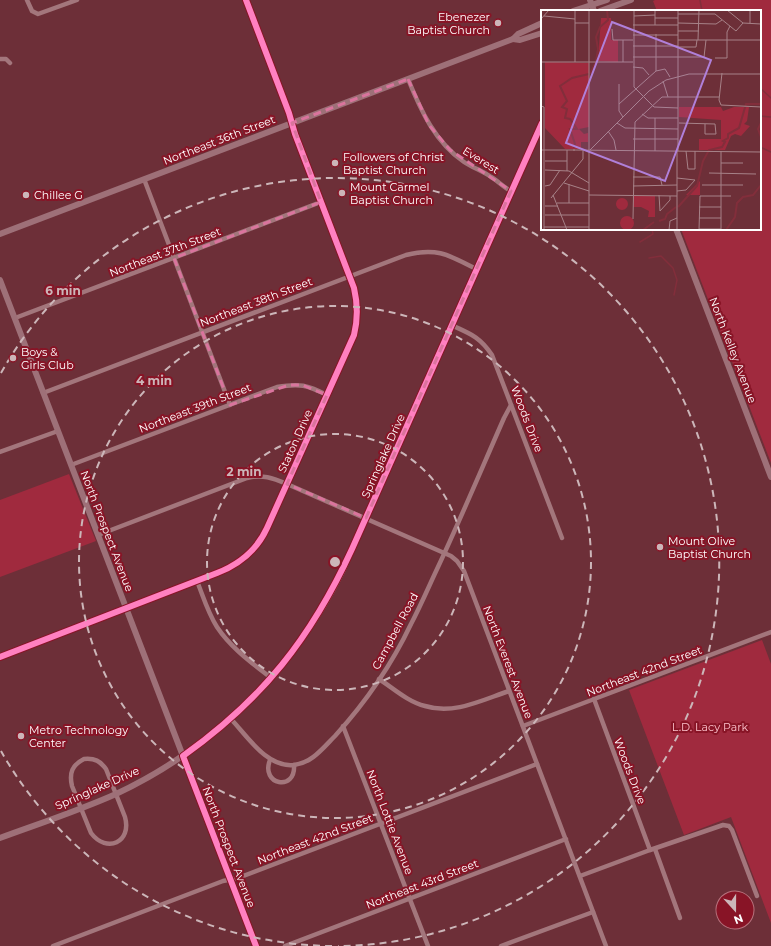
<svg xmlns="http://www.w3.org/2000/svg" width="771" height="946" viewBox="0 0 771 946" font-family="Montserrat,sans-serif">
<rect width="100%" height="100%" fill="#6d2f38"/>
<g fill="#a02a3e">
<polygon points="655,0 771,0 771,463 681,229 760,229 760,11 657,11 653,1"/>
<polygon points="69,474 96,541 0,577 0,500"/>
<polygon points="762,640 771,664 771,923 731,817 684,835 629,690"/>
</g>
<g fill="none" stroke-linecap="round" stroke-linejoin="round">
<g stroke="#822e3b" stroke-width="1.5">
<polyline points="700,0 702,11"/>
<polyline points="760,88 771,98"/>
<polyline points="760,116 771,117"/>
<polyline points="760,147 771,152"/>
<polyline points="640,242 653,234 652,229"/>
<polyline points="649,258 661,256 673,268 677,280 674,295"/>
</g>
<g stroke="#a3767c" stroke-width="4.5">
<polyline points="27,0 32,11 38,14 77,0"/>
<polyline points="0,59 6,59 10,63"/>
<path d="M408,79C421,111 435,142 464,162C473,168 483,171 491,177C498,181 503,187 511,191"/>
<polyline points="144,179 230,405"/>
<polyline points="15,318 321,202"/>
<path d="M451,325C471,334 480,337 492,355L562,538"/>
<path d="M43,393L406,255C437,247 449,255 476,269"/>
<polyline points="0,452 58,431"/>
<path d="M71,465L277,387C300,383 307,385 327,395"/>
<path d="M98,535L247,478C262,474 273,478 287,484L451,556L457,561L464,571L606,946"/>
<path d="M197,581C203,596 208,613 217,627C231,648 252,663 271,678"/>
<path d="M0,657L217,573C240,564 257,550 267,528L354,335C358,319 358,305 354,288L295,134L289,113L246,0"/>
<path d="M379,679C393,688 408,702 425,706C454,715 482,700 509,691"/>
<polyline points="594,699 650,850"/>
<path d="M231,719C247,736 267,768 294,765C312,763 323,748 335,736C365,703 392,664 411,624C421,605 429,586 438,567C461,518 482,468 504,418L511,405"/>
<polyline points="343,726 428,946"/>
<polyline points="523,726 771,632"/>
<path d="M84,759C95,758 100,761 106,769L125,817C132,842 107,854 91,833L72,786C69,773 72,765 84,759Z"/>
<path d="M270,760C260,785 296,792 294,765"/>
<polyline points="655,849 680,918"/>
<polyline points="580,876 650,850 723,825 729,826 732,830 757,896"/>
<polyline points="53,946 223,881 238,878 537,764"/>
<polyline points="285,946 566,839"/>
<polyline points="501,946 593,912"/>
</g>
<g stroke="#9e7078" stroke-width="6">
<polyline points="590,0 594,11"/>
<polyline points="573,11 607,0"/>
<polyline points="600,11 631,0"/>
<polyline points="513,39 520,40 542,33"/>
<polyline points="676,229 771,477"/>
<polyline points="0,234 513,39 518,34 542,23"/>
<polyline points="0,280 256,946"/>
<path d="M0,838C38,824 78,811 116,794C214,748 294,669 342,572L542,123"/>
</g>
<defs>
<g id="cycleway">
<path d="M0,657L217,573C240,564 257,550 267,528L354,335C358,319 358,305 354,288L295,134L289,113L246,0"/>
<path d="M256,946L183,756C263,699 311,638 352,549L542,123"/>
</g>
</defs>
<use href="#cycleway" stroke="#881426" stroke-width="8"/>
<use href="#cycleway" stroke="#ff80c0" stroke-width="6"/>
</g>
<path fill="none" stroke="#da749d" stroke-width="3" stroke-dasharray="8 5" stroke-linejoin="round" d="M408,79L429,125L450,150L511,191L366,518L287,484L327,395L302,385H289L230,405L174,258L321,202L292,123Z"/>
<g fill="none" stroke="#ccb6b9" stroke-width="2" stroke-dasharray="7 5">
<circle cx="335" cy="562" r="128"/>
<circle cx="335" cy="562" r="256"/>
<path d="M332 946A384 384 0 0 1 1 751M1 373A384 384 0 1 1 338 946"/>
</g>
<g fill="#ccb6b9" stroke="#881426" stroke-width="1.5">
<circle cx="498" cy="23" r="4"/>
<circle cx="335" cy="163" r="4"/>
<circle cx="342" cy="193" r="4"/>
<circle cx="26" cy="195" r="4"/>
<circle cx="13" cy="358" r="4"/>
<circle cx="660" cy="547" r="4"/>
<circle cx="21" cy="736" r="4"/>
</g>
<g text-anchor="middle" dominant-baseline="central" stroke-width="4" stroke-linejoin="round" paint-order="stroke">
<g font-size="11" fill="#fff" stroke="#881426" text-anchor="start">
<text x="490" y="17" text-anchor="end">Ebenezer<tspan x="490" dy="13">Baptist Church</tspan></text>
<text x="343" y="157">Followers of Christ<tspan x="343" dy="13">Baptist Church</tspan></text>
<text x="350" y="187">Mount Carmel<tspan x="350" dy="13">Baptist Church</tspan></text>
<text x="34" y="195">Chillee G</text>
<text x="21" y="352">Boys &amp;<tspan x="21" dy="13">Girls Club</tspan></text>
<text x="668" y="541">Mount Olive<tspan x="668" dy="13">Baptist Church</tspan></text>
<text x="29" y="730">Metro Technology<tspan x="29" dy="13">Center</tspan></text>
</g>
<g font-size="11" fill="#fff" stroke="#881426">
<text transform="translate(219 140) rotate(-21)">Northeast 36th Street</text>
<text transform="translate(481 160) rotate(32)">Everest</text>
<text transform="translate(165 252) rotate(-21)">Northeast 37th Street</text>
<text transform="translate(256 302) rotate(-21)">Northeast 38th Street</text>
<text transform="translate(733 350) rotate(69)">North Kelley Avenue</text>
<text transform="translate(195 408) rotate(-21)">Northeast 39th Street</text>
<text transform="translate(527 419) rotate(69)">Woods Drive</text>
<text transform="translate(295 441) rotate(-66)">Staton Drive</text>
<text transform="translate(383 456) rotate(-66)">Springlake Drive</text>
<text transform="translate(107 531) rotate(69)">North Prospect Avenue</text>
<text transform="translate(395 631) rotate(-62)">Campbell Road</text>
<text transform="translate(508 662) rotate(69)">North Everest Avenue</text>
<text transform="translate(644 671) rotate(-21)">Northeast 42nd Street</text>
<text transform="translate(630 771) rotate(69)">Woods Drive</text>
<text transform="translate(97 788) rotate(-24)">Springlake Drive</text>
<text transform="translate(390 822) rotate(69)">North Lottie Avenue</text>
<text transform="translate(315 839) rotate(-21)">Northeast 42nd Street</text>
<text transform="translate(229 847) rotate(69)">North Prospect Avenue</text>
<text transform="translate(422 884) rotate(-21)">Northeast 43rd Street</text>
</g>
<g font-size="11" fill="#fbc0ca" stroke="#881426">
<text x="710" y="727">L.D. Lacy Park</text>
</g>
</g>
<g transform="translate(541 10)">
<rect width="220" height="220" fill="#6d2f38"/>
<path d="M60,8H70V30H77V52L57,51ZM4,52L48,53V117L38,119L43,124L47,123V132H40V139H24L4,118ZM138,97H180L182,101L193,97H208L206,111L203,114L209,116L200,126L194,124L190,126L184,140H158V129H180V110L138,107ZM159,171V185H145ZM92,186H114V207H107L108,201L100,197H92ZM75 194a6 6 0 1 1 12 0a6 6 0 1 1-12 0ZM79 213a7 7 0 1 1 14 0a7 7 0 1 1-14 0Z" fill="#a02a3e"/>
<path fill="none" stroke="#822e3b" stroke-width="2" d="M55,51L57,39L55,27L59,17L67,10L66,0M49,64L55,52M220,113L217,119L220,127M33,138L34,134L29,119H36L29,109L24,108L26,99L21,97L26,91L19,76L31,68L48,64M220,146V159M137,197L156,176L162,151L168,140L181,137L184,132L182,131L187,128V124L198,118L205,94H220M118,211L124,209L126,204L135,197M102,220L113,212M185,220L194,207L196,193L202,187L212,185L220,175"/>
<path fill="none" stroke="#a78288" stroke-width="1" d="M93,0V77L113,97L137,98M114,0V15M186,0L202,13L220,14M137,4H174L195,21L202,13M3,6L34,9M93,6L114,5M114,8H137M0,9L8,0M34,13H48M137,13L175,14L181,10M209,13V0M92,15H137M71,19L72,30H92M137,21H158M115,24V61M92,25H137M137,30H220M157,30L158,0M92,36H137M137,37H155L156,30M92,47H163L165,30M174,48H186V22L189,16M0,52H92M34,52V0M82,52V30M92,57L102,58L108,65M181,63L178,90L180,95L220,97M122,71L127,87M78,74V101L82,107M78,94L115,61L124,59L129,67M0,96L3,97V220M101,104L107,108H137M76,113L84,118L137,119M138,113L174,114L175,124H164V114M67,121L73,130L75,140M92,129H137M0,140H34M32,140L220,142M48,140V0M49,140L108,81L125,70L148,64H220M114,141V108M137,141V0M145,141L147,159H154V141M4,151H26M180,153H202M4,160L28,161L48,173M26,161V140M168,163L215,164M92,167H119L121,175M23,173L48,181M161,175H202M4,176L9,175L19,160M92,176L136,175M136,181L145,180L154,170L136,168M12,185L26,220M48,185L136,186M118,185L119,201M10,188L42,149V141M16,193H48M28,193V174M4,196H17M158,197H180M119,201L129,190V186M4,205H48M158,208H180M92,209L94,112L121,87H178M3,217H48M158,219H180M48,220V140M128,220L129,211L136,208M136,220V141M158,220L159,186H190M180,220V141"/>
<path fill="#b080d9" fill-opacity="0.15" stroke="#b080d9" stroke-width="2" d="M71,12L170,50L124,171L25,133Z"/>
<rect width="220" height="220" fill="none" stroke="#fff" stroke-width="2"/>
</g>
<circle cx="335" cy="562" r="6" fill="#ccb6b9" stroke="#881426" stroke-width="2"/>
<g font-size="12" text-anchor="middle" font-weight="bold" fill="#ccb6b9" stroke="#881426" stroke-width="4" stroke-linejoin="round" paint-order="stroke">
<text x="63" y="295">6 min</text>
<text x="154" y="385">4 min</text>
<text x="244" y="476">2 min</text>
</g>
<g transform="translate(735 910) rotate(159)"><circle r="19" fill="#881426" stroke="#b8727d"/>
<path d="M0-3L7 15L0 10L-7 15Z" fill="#ccb6b9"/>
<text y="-6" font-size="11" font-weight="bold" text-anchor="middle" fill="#ffffff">N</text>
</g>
</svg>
